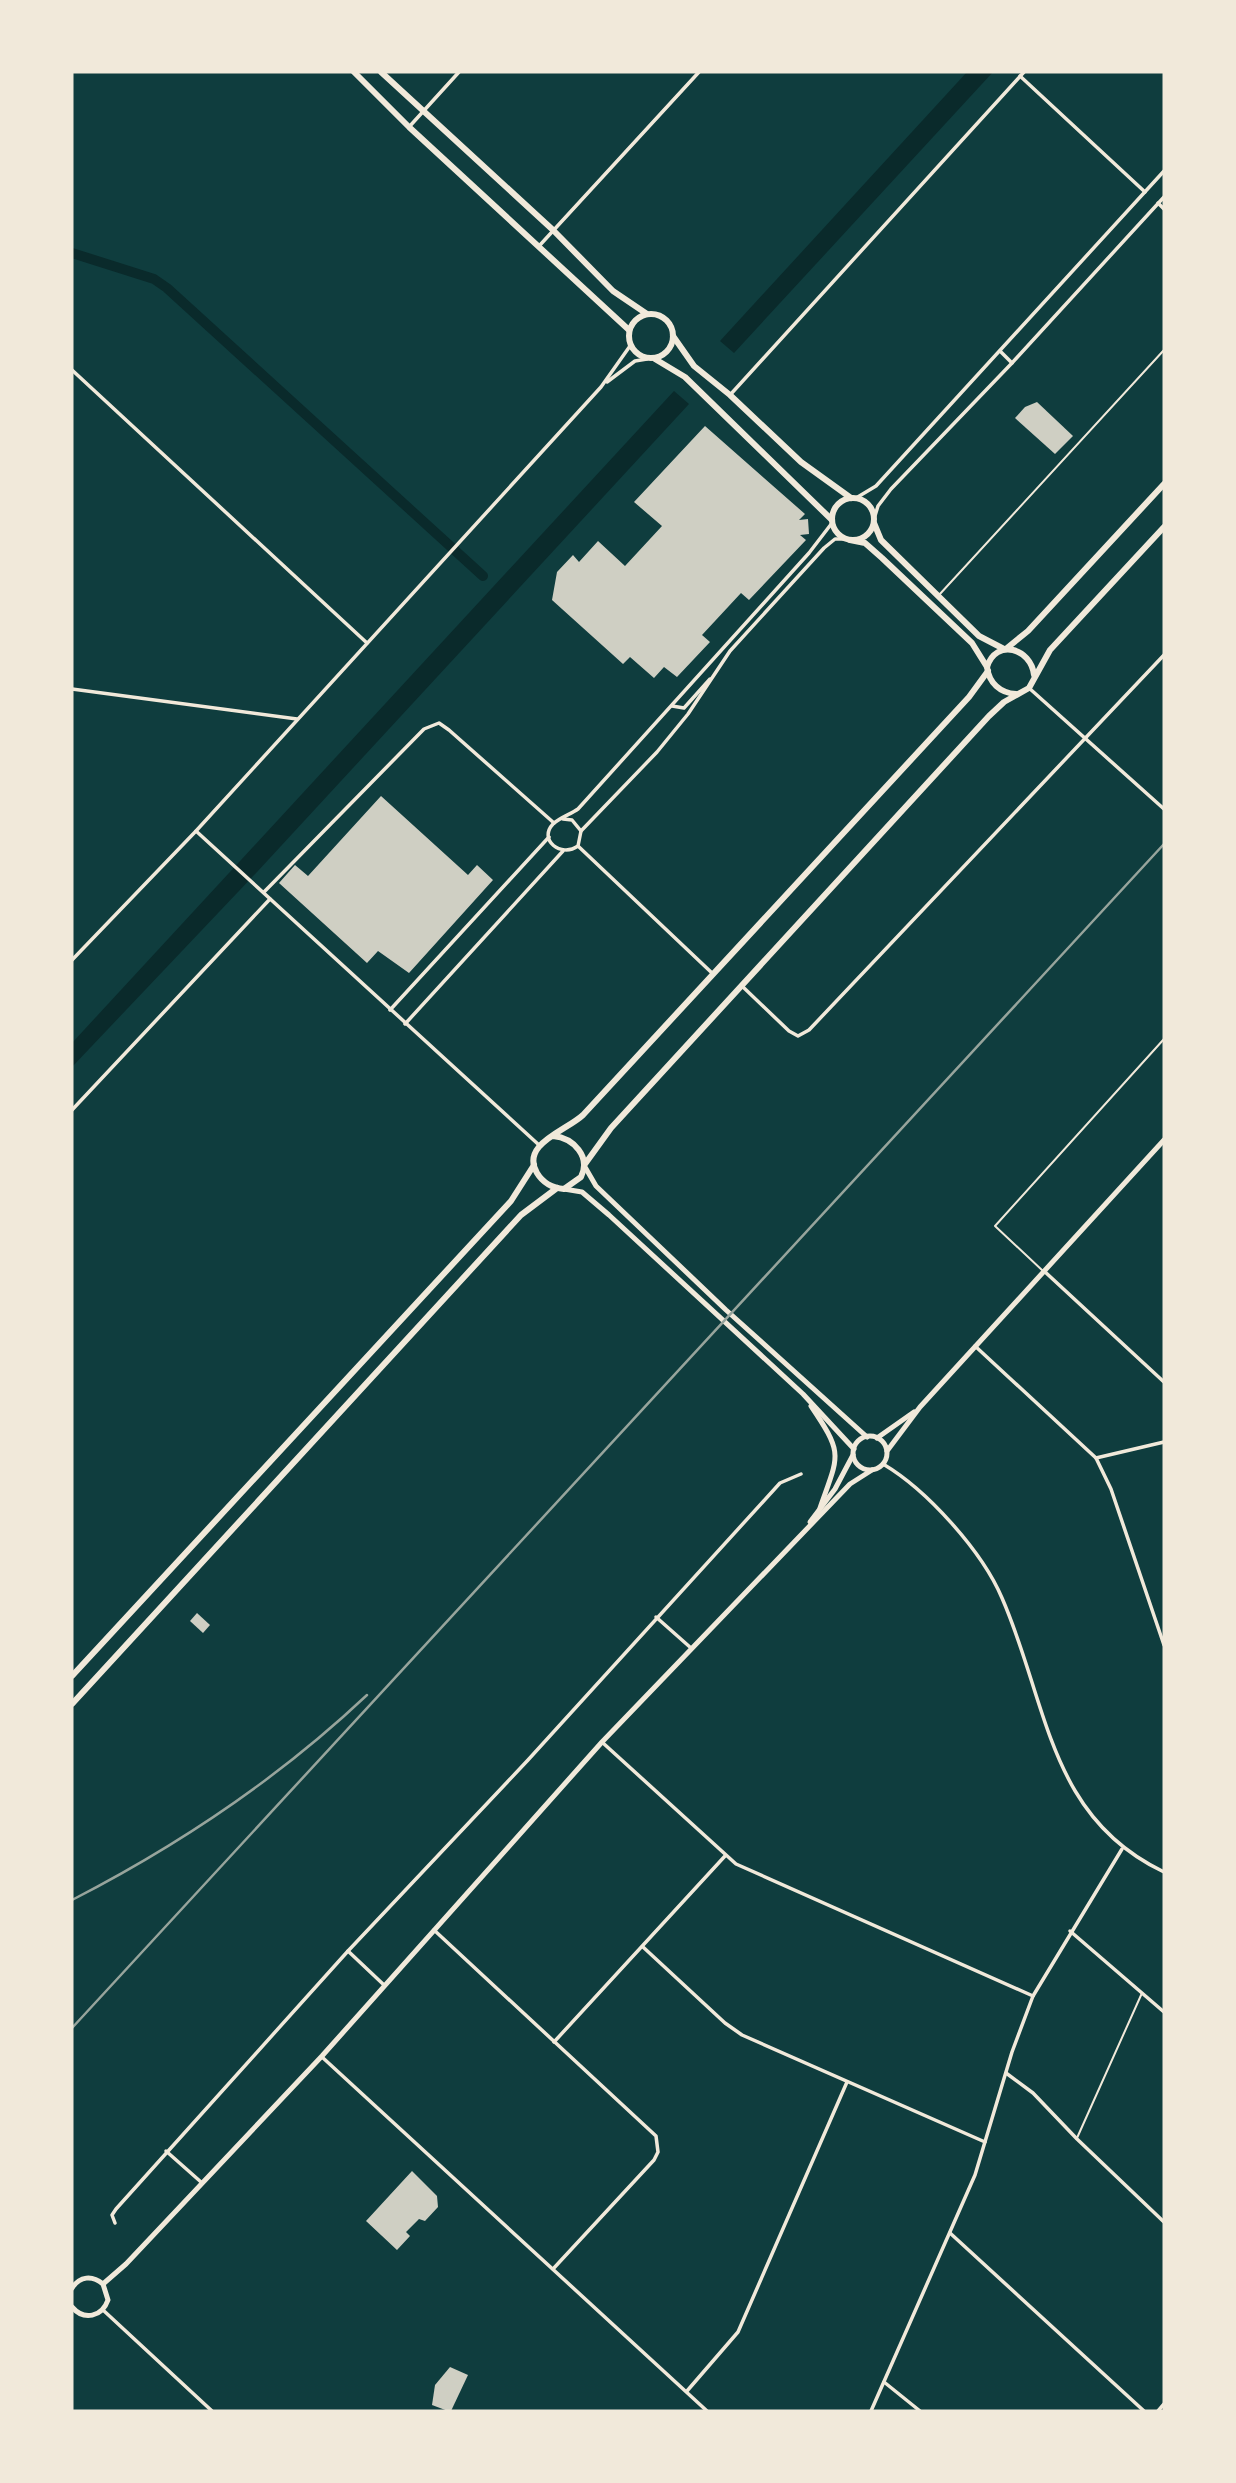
<svg xmlns="http://www.w3.org/2000/svg" width="1236" height="2483" viewBox="0 0 1236 2483" font-family="'Fira Sans',sans-serif">
<rect width="100%" height="100%" fill="#0f3d3e"/>
<g fill="#0a2a2b">
<polygon points="967,72 993,72 734,353 720,341"/>
<polygon points="674,391 689,404 257,872 72,1067 72,1043"/>
</g>
<g fill="none" stroke-linecap="round" stroke-linejoin="round">
<polyline stroke="#0a2a2b" stroke-width="10" points="72,253 154,279 167,288 483,576"/>
</g>
<g fill="#cfcfc3">
<polygon points="1037,402 1073,436 1055,454 1015,418 1025,407"/>
<polygon points="705,426 805,514 799,520 808,519 809,534 800,535 806,540 749,600 741,593 702,635 710,642 677,677 664,667 654,678 630,657 623,664 552,600 557,572 573,555 579,562 598,541 625,566 662,526 634,502"/>
<polygon points="381,796 468,875 477,865 493,880 409,973 378,951 367,963 279,883 295,865 308,876"/>
<polygon points="197,1613 210,1625 203,1633 190,1621"/>
<polygon points="412,2171 437,2196 438,2207 425,2221 419,2219 406,2232 410,2236 397,2250 366,2221"/>
<polygon points="450,2367 468,2375 451,2411 448,2411 432,2405 435,2385"/>
</g>
<g fill="none" stroke-linecap="round" stroke-linejoin="round">
<g stroke="#f1e9da" stroke-width="2">
<polyline points="939,595 1164,350"/>
<polyline points="1043,1271 995,1226 1164,1039"/>
<polyline points="1077,2138 1142,1993"/>
</g>
<g stroke="#f1e9da" stroke-width="3.5">
<polyline points="1020,76 1145,192"/>
<polyline points="409,127 459,72"/>
<polyline points="1158,203 1164,209"/>
<polyline points="540,245 699,72"/>
<polyline points="1000,351 1012,363"/>
<polyline points="72,370 367,643"/>
<polyline points="607,382 635,361 647,359"/>
<polyline points="730,395 1024,72"/>
<polyline points="856,498 876,486 1164,171"/>
<polyline points="874,519 878,506 891,489 1012,363 1164,197"/>
<polyline points="1029,688 1164,809"/>
<polyline points="72,689 297,719"/>
<polyline points="672,706 684,708 710,679"/>
<path d="M563,819L572,820L581,831L578,846C561,858 538,840 553,824C559,818 571,814 578,809L809,553L832,523"/>
<polyline points="196,831 539,1145"/>
<polyline points="581,831 657,752 688,714 730,651 824,548 835,539 846,539"/>
<polyline points="578,846 712,973"/>
<polyline points="264,892 424,729 439,723 449,730 554,823"/>
<polyline points="72,960 196,831 601,387 630,346"/>
<polyline points="743,987 789,1031 798,1036 809,1030 1164,655"/>
<polyline points="390,1010 549,837"/>
<polyline points="405,1024 563,851"/>
<polyline points="72,1110 270,899"/>
<polyline points="1044,1271 1164,1382"/>
<polyline points="975,1346 1096,1458 1111,1489 1164,1645"/>
<polyline points="1096,1458 1164,1442"/>
<path d="M883,1464C927,1490 982,1551 1002,1598C1048,1703 1048,1817 1164,1872"/>
<polyline points="656,1617 691,1648"/>
<polyline points="603,1743 736,1864 1033,1996"/>
<polyline points="434,1930 656,2136 658,2152 654,2160 553,2269"/>
<polyline points="1070,1931 1164,2012"/>
<polyline points="643,1947 725,2023 742,2035 985,2142"/>
<polyline points="348,1951 384,1985"/>
<polyline points="554,2042 725,1856"/>
<polyline points="322,2057 707,2411"/>
<polyline points="1006,2073 1033,2093 1077,2139 1164,2222"/>
<polyline points="166,2151 201,2182"/>
<polyline points="115,2223 112,2215 116,2209 348,1951 528,1760 780,1483 801,1474"/>
<polyline points="950,2233 1144,2411"/>
<polyline points="103,2310 212,2411"/>
<polyline points="884,2382 920,2411"/>
<polyline points="687,2391 738,2332 847,2082"/>
<polyline points="871,2411 975,2175 1012,2052 1033,1996 1122,1849"/>
<polyline points="1158,2411 1164,2404"/>
</g>
<g stroke="#f1e9da" stroke-width="5">
<polyline points="877,1438 914,1412"/>
<polyline points="887,1451 920,1407 1164,1140"/>
</g>
<g stroke="#f1e9da" stroke-width="5">
<polyline points="585,1167 596,1186 726,1310 867,1437"/>
<polyline points="564,1189 582,1192 609,1215 803,1394 854,1449"/>
<path d="M811,1406C844,1455 839,1454 820,1508"/>
<circle cx="870" cy="1453" r="17"/>
<polyline points="810,1522 835,1489 853,1455"/>
<polyline points="103,2284 126,2264 322,2056 602,1742 850,1484 872,1470"/>
<path d="M72,2288C80,2276 92,2275 103,2284L108,2300C102,2317 84,2321 72,2307"/>
</g>
<g stroke="#f1e9da" stroke-width="6">
<polyline points="354,72 409,127 629,330"/>
<polyline points="381,72 553,230 613,291 647,314"/>
<circle cx="651" cy="336" r="22"/>
<polyline points="673,336 694,366 730,395 801,462 851,498"/>
<polyline points="655,359 685,377 832,520"/>
<circle cx="853" cy="519" r="21"/>
<polyline points="874,523 881,540 979,636 1004,649"/>
<polyline points="850,540 865,543 882,558 972,643 987,667"/>
<polyline points="1007,648 1028,631 1164,484"/>
<path d="M1016,694C1000,693 989,683 987,667C996,638 1031,648 1034,675"/>
<path d="M553,1136C574,1138 591,1157 581,1177L564,1189C553,1188 543,1183 537,1173C520,1144 566,1131 583,1115L969,697L988,671"/>
<polyline points="585,1164 611,1128 989,716 1004,702 1029,688 1050,650 1164,527"/>
<polyline points="72,1676 511,1201 534,1165"/>
<polyline points="72,1704 521,1215 557,1188"/>
</g>
<g stroke="#97a49c" stroke-width="2.5">
<path d="M72,1900C179,1845 279,1778 367,1695"/>
<polyline points="72,2028 1164,844"/>
</g>
</g>
<rect width="1236" height="2483" fill="none" stroke="#f1e9da" stroke-width="147"/>
</svg>
